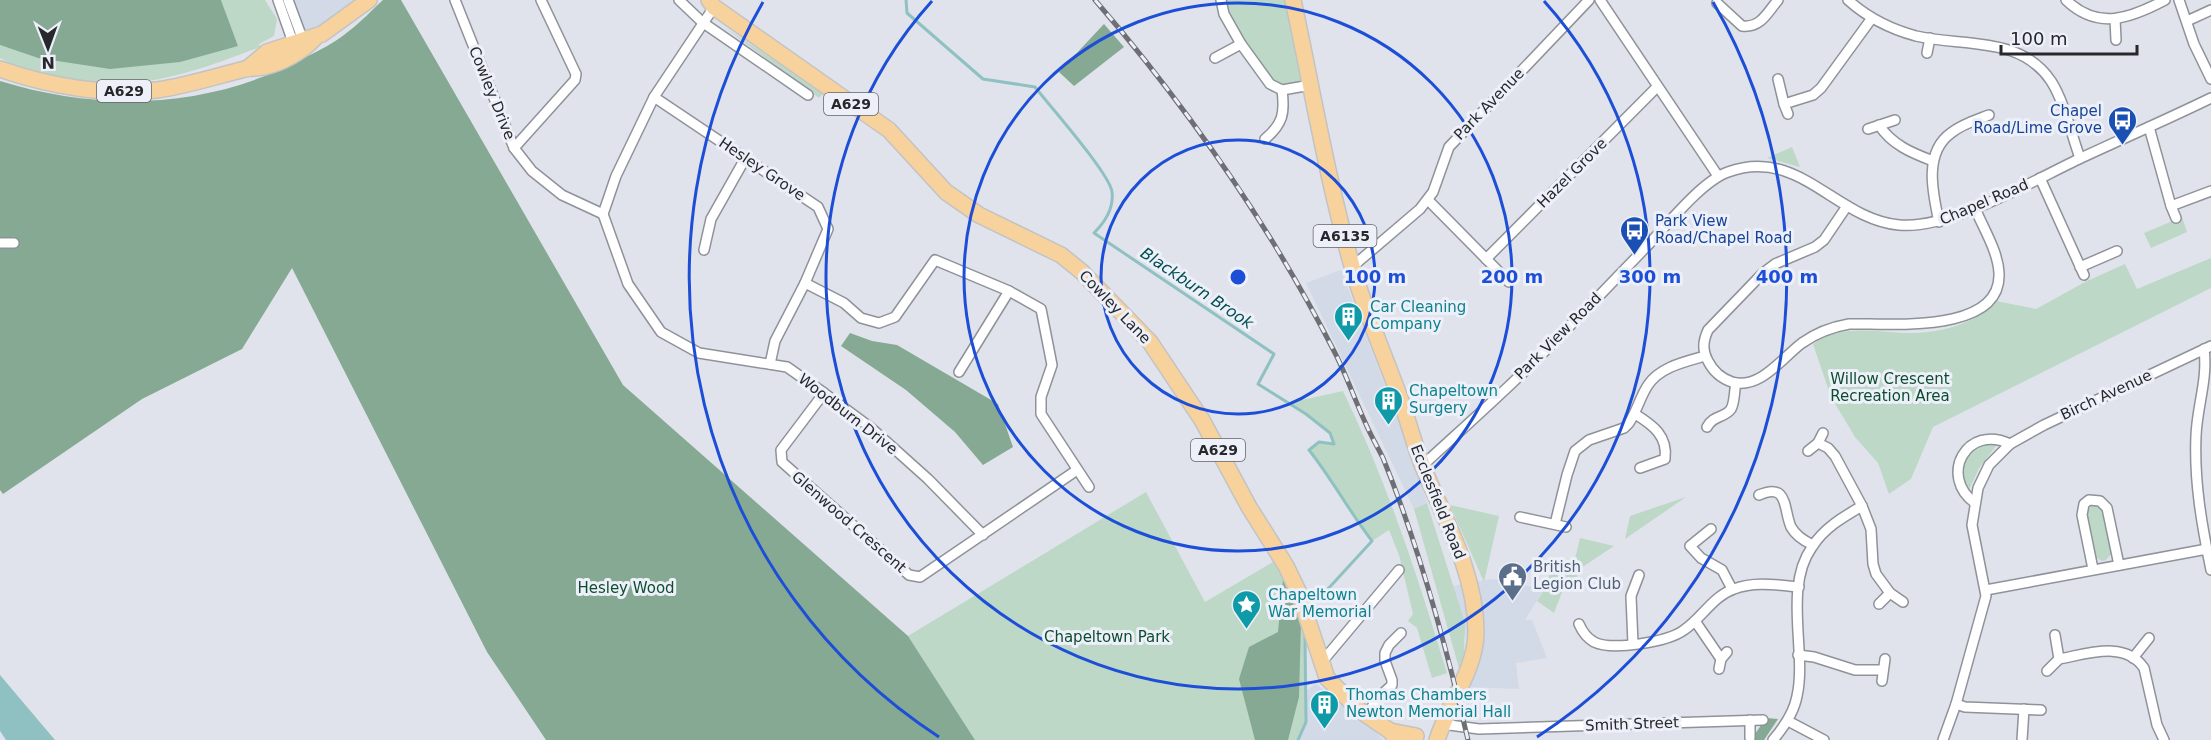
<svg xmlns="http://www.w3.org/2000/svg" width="2211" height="740" viewBox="0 0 2211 740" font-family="'DejaVu Sans',sans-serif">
<rect width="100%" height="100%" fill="#e0e3eb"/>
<g fill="#d2d9e7">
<polygon points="287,0 362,0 305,38"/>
<polygon points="1341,270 1412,456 1427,503 1414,509 1306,283"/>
<polygon points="1491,579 1544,589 1525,620 1532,620 1547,658 1516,663 1519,689 1467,687 1459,668 1464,654 1466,640 1453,586"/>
<polygon points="1316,684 1365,720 1383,740 1298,740 1306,723 1306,691"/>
</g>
<g fill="#bdd8c6">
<path d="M221,0H265L277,19L274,36L259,44L260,47C213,65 163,84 112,84C95,83 78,80 61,77C40,74 19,69 0,58V45L38,58L238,46Z"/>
<path d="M1225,0H1291L1309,82C1301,84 1288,88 1281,85C1262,78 1229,20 1225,0Z"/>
<polygon points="724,27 824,93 819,98"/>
<polygon points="1792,147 1800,167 1767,158"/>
<polygon points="2182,217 2187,232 2151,248 2144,233"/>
<path d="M2211,258V288L1933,427L1911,479L1889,494L1878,463L1855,437L1831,397L1813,344C1839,325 1872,331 1903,333C1935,334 1974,326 1996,301L2036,309L2085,282L2125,264L2137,289Z"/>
<path d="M1343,391C1387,482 1418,577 1447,673L1432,678L1417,628L1408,621L1413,614L1399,555L1389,530L1372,541C1349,511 1332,479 1309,450L1319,442L1334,444L1330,433L1288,403Z"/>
<path d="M1999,442L1979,468L1968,492C1954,461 1967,445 1999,442Z"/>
<polygon points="1146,492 1205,602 1273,562 1292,592 1305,637 1306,722 1298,740 975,740 908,636"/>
<polygon points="1686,497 1625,539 1630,516"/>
<polygon points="1427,503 1465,623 1464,654 1459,668 1414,509"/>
<path d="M2095,504C2109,511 2109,539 2112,553L2106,560L2102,561L2095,557C2092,542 2081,517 2089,505Z"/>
<polygon points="1450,505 1499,516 1484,582"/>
<polygon points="1580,538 1614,546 1581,568 1574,582 1565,584 1554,613 1537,601 1546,587 1552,566 1572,571"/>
</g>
<g fill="#85a992">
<polygon points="0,0 221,0 238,46 180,62 110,69 38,58 0,45"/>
<path d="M383,0H401L623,385L908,636L975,740H546L487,652L292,268L242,349L142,399L3,494L0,490V81C100,112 208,109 302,59C318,51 335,43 349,31C361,22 372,10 383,0Z"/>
<polygon points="1104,24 1124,47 1074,86 1059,72"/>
<polygon points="850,333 872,341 897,345 998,404 1013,447 983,465 955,432 906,390 841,346"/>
<polygon points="1283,580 1301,621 1299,697 1288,740 1255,740 1239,679 1249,647 1278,632"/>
<polygon points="1766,718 1778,719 1764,740 1754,740 1755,734"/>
</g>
<polygon fill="#8fc1c3" points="0,675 55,740 6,740 0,731"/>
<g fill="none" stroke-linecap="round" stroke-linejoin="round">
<g stroke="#8fc1c3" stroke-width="3">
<path d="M906,0L907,13L983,79L1035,87C1049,105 1110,174 1112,192C1114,208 1105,222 1094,233L1274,354L1258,384L1306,414L1330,433L1334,444L1319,442L1309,450C1332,479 1349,511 1372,541L1327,590L1310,597"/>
<polyline points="1298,740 1306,722 1305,637"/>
</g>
<defs>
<g id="street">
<polyline points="278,0 295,48"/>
<polyline points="288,0 304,43"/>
<polyline points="455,0 514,148 532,171 562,195 603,214"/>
<polyline points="679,0 702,22 808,95"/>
<polyline points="1221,0 1224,14 1241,44 1270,84 1282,90 1311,85"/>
<polyline points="1600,0 1718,176"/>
<path d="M1848,0C1868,18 1890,29 1916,36C1963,47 2020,35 2051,81C2065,103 2071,134 2080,158"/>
<path d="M2066,0C2098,31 2131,18 2165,0"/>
<polyline points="2179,0 2194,44 2211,79"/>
<path d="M1717,3L1742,26C1761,28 1767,13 1778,0"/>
<polyline points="714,7 654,97 616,176 603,214 628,284 661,332 699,353 787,367 824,393 870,427 928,479 983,535"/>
<polyline points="2115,19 2116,40"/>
<polyline points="2187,21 2211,10"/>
<polyline points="1927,53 1930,38"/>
<polyline points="1215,58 1241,44"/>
<polyline points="1778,79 1784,104"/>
<polyline points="654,97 818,207 828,229 805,283 775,341 770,364"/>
<polyline points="1788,114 1784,104 1813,95 1821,88 1872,18"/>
<path d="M1879,125C1892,145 1912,153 1933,161"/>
<polyline points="2149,127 2171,206 2211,191"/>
<polyline points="1868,129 1895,120"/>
<path d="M1265,139C1283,124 1285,113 1282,90"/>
<polyline points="514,148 575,80 576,74 541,0"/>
<polyline points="2040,178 2084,275"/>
<polyline points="1428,200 1509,282"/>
<path d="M1847,206L1824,240L1815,247L1775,264L1763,273L1708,330C1703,341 1702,350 1708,361C1713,371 1720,378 1732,382C1760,390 1782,358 1802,343C1816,333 1832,327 1849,324C1887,323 2002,335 1999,273C1998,251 1983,228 1975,208"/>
<polyline points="2171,206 2176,218"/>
<path d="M1939,222C1933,194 1923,153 1951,133C1962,124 1976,120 1989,115"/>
<polyline points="0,243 14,243"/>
<polyline points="704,250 711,219 746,157"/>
<polyline points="1486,259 1657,87"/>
<polyline points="1352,267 1420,209 1433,192 1449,147 1589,0"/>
<polyline points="2080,267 2117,251"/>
<polyline points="805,283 844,303 861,318 879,323 895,317 935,260 1009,291 1041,309 1052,365 1041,397 1041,414 1089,487"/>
<path d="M2204,349C2208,380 2197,406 2196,436C2194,482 2202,526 2211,570"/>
<polyline points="959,372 1009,291"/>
<polyline points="824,393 781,450 782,462 909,575 920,577 1077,470"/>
<path d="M1635,414C1653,425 1668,436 1665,459L1640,468"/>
<path d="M1707,427C1713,415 1725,418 1731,409C1735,402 1734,391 1736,383"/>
<polyline points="1818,443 1828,448 1835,456 1862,506 1871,529 1873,564 1876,574 1890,593 1903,602"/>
<polyline points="1808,451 1818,443 1823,433"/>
<path d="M1423,465C1461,430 1501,395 1538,358C1575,321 1612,283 1648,245C1668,224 1702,181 1728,172C1799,146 1835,219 1899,225C1950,230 2034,180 2081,158C2124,138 2168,119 2211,98"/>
<path d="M1759,495C1789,482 1783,509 1791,527C1796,536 1804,541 1813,545"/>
<path d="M1975,503C1938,476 1967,423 2010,444"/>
<polyline points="1520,517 1566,527"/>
<path d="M1555,524L1567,475L1575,451L1589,440L1624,428L1629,423C1637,411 1640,397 1648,385C1660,367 1684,362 1705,356"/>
<polyline points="1711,529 1690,546 1701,558 1722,570 1732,589"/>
<polyline points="2093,569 2082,515 2084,504 2089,500 2100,501 2107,508 2119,565"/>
<polyline points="1986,590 2207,549"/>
<polyline points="1879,604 1890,593"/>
<polyline points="1695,621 1721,659"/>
<path d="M1579,624C1582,631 1587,638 1594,642C1612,651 1668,642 1684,630C1702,618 1713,596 1734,589C1754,581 1778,585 1799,587"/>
<polyline points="1633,644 1631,596 1639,575"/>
<polyline points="1798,655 1814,657 1855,670 1883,670"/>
<polyline points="2133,658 2149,638"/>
<path d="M2059,659C2087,654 2125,640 2144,668L2157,725L2164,740"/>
<polyline points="1321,663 1399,570"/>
<polyline points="1719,669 1721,659 1727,652"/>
<polyline points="2047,671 2059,659 2055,635"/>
<polyline points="1882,681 1885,659"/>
<polyline points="1956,704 1965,707 2041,710"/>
<polyline points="1367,716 1376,700 1392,685 1392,680 1385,661 1385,653 1389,645 1401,633"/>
<polyline points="1750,720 1750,738"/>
<polyline points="1788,721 1824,740"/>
<polyline points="1442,724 1479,729 1763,720"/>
<path d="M1773,740C1784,727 1794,713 1797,696C1807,652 1783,588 1812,547C1824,528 1843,517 1862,506"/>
<polyline points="1943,740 1956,704 1986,596 1972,525 1978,488 1989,465 2010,444 2044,425 2211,346"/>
<polyline points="2022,740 2024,709"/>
</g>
<g id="primary">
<polyline points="709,0 714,7 889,130 946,192 979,215 1061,255 1082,272 1150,342 1202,420 1249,507 1286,566 1298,591 1327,678 1358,709 1390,731 1397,740"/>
<path d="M1293,0C1312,88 1327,179 1352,266C1364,308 1382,349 1397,390C1407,415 1413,442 1423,467C1445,520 1475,572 1476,630C1477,668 1448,704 1437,740"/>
<polyline points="248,68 267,52 322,34 369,0"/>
<path d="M0,69C49,86 106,96 157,90C185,86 214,77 241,70C249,68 256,68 264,67C282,63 302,52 315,38"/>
<polyline points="1390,731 1416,736"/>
</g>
</defs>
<use href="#street" stroke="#8e9299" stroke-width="12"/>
<use href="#primary" stroke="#c2c3c4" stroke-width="18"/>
<use href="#street" stroke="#fff" stroke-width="9"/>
<use href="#primary" stroke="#f8d29d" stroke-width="15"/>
<defs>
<path id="rail" d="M1095,0C1188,108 1269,224 1334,351C1346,374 1354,398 1365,422C1370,434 1377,446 1383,458C1420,549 1446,645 1468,740"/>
</defs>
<use href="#rail" stroke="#6d6f74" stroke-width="5"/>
<use href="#rail" stroke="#edf0f8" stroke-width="3" stroke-dasharray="9" stroke-linecap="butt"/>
</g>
<g fill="none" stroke="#1d4ed8" stroke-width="3">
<circle cx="1238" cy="277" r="137"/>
<circle cx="1238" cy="277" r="274"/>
<path d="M1544 1A412 412 0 1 1 932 1"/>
<path d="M939 737A549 549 0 0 1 763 2M1713 2A549 549 0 0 1 1537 737"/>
</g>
<defs>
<symbol id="bus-pin" viewBox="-11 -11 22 30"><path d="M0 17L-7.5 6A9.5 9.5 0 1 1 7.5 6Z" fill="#1a4fb4" stroke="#edf0f8"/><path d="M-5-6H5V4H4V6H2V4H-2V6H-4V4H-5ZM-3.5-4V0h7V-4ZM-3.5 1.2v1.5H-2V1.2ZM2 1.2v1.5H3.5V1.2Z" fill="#fff"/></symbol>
<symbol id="building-pin" viewBox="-11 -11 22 30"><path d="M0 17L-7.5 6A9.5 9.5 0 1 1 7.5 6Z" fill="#0f9aa8" stroke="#edf0f8"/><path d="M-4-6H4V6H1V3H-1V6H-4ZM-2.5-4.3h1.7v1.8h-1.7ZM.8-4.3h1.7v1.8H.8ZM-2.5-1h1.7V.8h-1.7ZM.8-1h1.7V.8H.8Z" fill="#fff"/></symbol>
<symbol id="civic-pin" viewBox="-11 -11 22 30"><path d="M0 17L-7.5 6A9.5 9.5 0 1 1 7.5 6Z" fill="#5c6f8a" stroke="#edf0f8"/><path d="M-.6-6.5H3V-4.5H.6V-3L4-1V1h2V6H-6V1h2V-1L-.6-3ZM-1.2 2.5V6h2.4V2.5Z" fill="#fff"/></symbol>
<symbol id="sight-pin" viewBox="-11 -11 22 30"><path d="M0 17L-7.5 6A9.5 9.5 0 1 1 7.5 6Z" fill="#0f9aa8" stroke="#edf0f8"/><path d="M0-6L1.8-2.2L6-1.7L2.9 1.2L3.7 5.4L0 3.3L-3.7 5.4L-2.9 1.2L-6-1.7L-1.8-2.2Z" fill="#fff"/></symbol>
</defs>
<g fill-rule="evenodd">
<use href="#bus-pin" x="2106" y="104" width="33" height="45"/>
<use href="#bus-pin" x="1618" y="214" width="33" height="45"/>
<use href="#building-pin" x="1332" y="300" width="33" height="45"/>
<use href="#building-pin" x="1372" y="384" width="33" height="45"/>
<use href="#civic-pin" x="1496" y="560" width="33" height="45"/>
<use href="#sight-pin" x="1230" y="588" width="33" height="45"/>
<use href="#building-pin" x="1308" y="688" width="33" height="45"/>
</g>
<g text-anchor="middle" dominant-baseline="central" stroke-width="6" stroke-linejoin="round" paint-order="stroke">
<g fill="#edf0f8" stroke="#626468" stroke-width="1.5">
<rect x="97" y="80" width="54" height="22" rx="4.5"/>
<rect x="824" y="93" width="54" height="22" rx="4.5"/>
<rect x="1313.5" y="225" width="63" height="22" rx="4.5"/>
<rect x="1191" y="439" width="54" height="22" rx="4.5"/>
</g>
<g font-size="14" font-weight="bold" fill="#26282b">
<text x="124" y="91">A629</text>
<text x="851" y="104">A629</text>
<text x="1345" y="236">A6135</text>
<text x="1218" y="450">A629</text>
</g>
<g font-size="15" fill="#26282b" stroke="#edf0f8">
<text transform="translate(492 93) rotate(68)">Cowley Drive</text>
<text transform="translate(1489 104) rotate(-46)">Park Avenue</text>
<text transform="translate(762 169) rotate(34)">Hesley Grove</text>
<text transform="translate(1572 173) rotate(-45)">Hazel Grove</text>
<text transform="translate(1984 202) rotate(-23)">Chapel Road</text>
<text transform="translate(1115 307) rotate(46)">Cowley Lane</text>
<text transform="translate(1558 336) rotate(-45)">Park View Road</text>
<text transform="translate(2106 395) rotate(-25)">Birch Avenue</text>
<text transform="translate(848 414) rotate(38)">Woodburn Drive</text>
<text transform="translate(1438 502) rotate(68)">Ecclesfield Road</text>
<text transform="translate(849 522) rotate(41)">Glenwood Crescent</text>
<text transform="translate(1632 724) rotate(-2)">Smith Street</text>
</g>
<g font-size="15" fill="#164399" stroke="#edf0f8" text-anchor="end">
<text x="2102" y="111">Chapel<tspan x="2102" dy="17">Road/Lime Grove</tspan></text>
<text x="1655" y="221" text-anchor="start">Park View<tspan x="1655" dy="17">Road/Chapel Road</tspan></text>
</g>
<g font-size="15" fill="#0d838f" stroke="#edf0f8" text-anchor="start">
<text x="1370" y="307">Car Cleaning<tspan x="1370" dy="17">Company</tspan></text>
<text x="1409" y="391">Chapeltown<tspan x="1409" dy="17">Surgery</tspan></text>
<text x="1268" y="595">Chapeltown<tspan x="1268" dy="17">War Memorial</tspan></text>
<text x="1346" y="695">Thomas Chambers<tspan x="1346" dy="17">Newton Memorial Hall</tspan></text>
</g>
<g font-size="15" fill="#0c4d2f" stroke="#edf0f8">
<text x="1890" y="379">Willow Crescent<tspan x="1890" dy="17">Recreation Area</tspan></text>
<text x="626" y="588">Hesley Wood</text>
<text x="1107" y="637">Chapeltown Park</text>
</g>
<g font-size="15" fill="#4e5e75" stroke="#edf0f8" text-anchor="start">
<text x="1533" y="567">British<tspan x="1533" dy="17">Legion Club</tspan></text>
</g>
<g font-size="16" font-style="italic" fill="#035053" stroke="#edf0f8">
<text transform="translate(1197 288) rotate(34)">Blackburn Brook</text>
</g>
</g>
<circle cx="1238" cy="277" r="9" fill="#1d4ed8" stroke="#edf0f8" stroke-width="3"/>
<g font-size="18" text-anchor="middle" font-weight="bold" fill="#1d4ed8" stroke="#edf0f8" stroke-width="6" stroke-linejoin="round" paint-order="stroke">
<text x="1375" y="283">100 m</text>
<text x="1512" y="283">200 m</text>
<text x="1650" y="283">300 m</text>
<text x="1787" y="283">400 m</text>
</g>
<g transform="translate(48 48) rotate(179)" stroke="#edf0f8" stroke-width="4.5" paint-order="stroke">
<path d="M0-4.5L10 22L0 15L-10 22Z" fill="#26282b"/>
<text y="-9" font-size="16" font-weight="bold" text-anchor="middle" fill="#26282b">N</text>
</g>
<path d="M2001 45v9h136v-9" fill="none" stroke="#26282b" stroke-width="3"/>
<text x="2010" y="45" font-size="18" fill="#26282b" stroke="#edf0f8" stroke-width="4.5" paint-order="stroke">100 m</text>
</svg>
